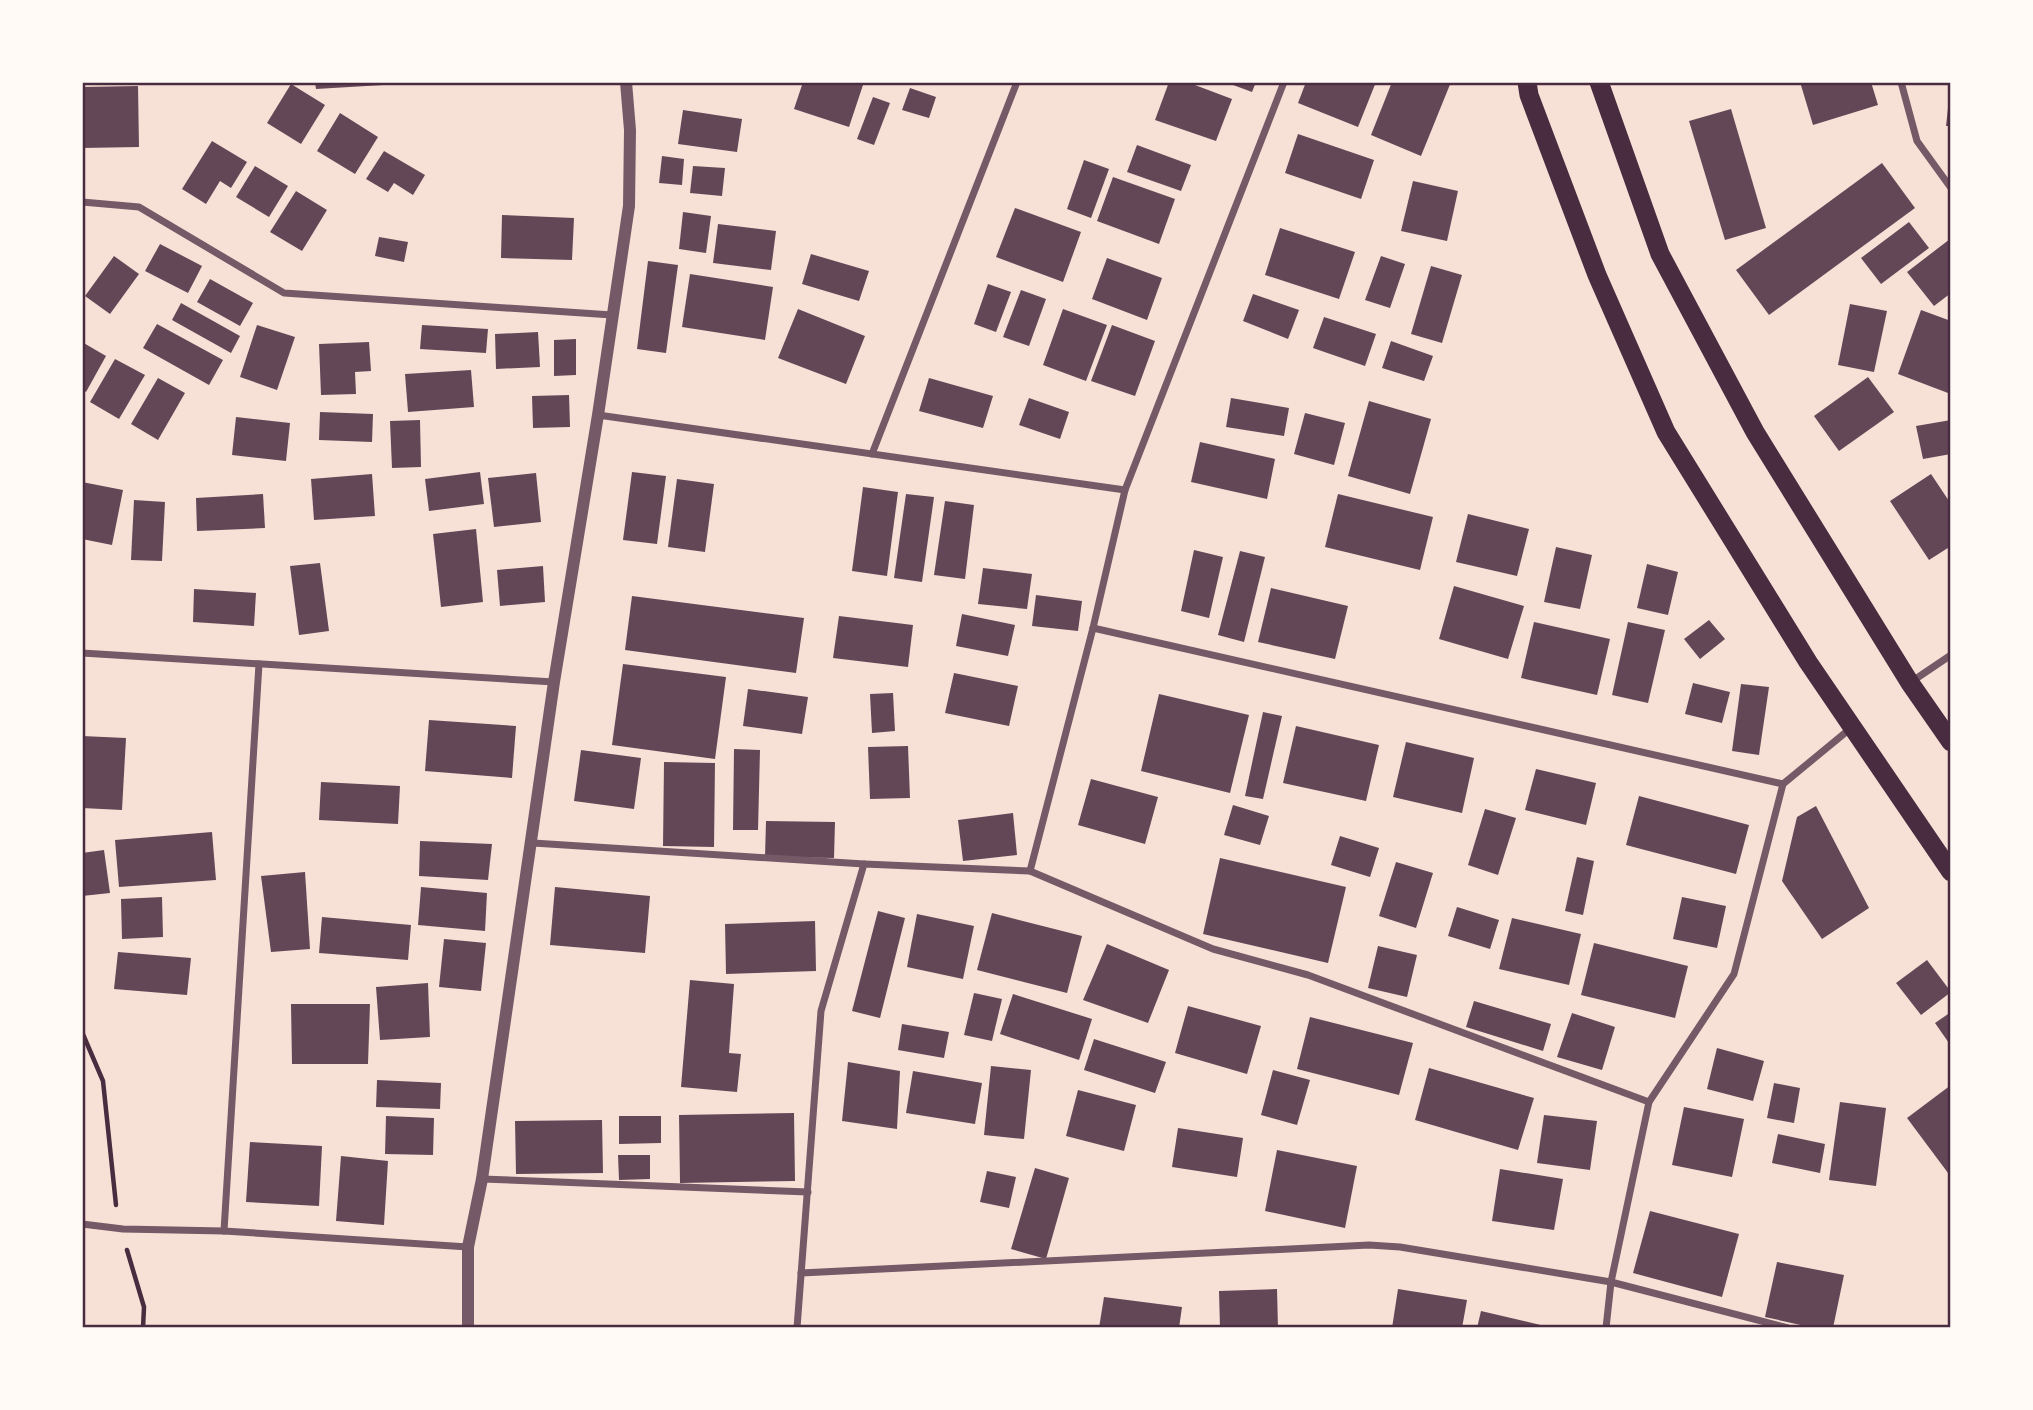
<svg xmlns="http://www.w3.org/2000/svg" width="2033" height="1410" viewBox="0 0 2033 1410" font-family="Literata,serif">
<rect width="100%" height="100%" fill="#f7e1d7"/>
<g fill="#644757">
<polygon points="315,82 400,82 400,84 316,89"/>
<polygon points="803,82 864,82 849,127 794,109"/>
<polygon points="1169,82 1187,82 1232,99 1216,141 1155,120"/>
<polygon points="1225,82 1256,82 1252,92"/>
<polygon points="1306,82 1376,82 1358,127 1298,103"/>
<polygon points="1392,82 1451,82 1421,156 1371,135"/>
<polygon points="1800,82 1871,82 1878,105 1813,125"/>
<polygon points="291,84 325,105 301,144 267,123"/>
<polygon points="138,86 139,147 82,148 82,87"/>
<polygon points="910,88 936,97 929,118 902,110"/>
<polygon points="873,97 890,103 874,145 857,139"/>
<polygon points="1949,99 1951,99 1951,126 1946,126"/>
<polygon points="1731,109 1766,228 1725,240 1689,121"/>
<polygon points="683,110 742,119 737,152 678,144"/>
<polygon points="340,113 378,137 355,174 317,151"/>
<polygon points="1298,134 1374,160 1361,199 1285,173"/>
<polygon points="212,141 247,162 231,188 220,181 206,204 182,189"/>
<polygon points="1137,145 1191,165 1181,191 1127,172"/>
<polygon points="384,151 425,175 413,195 394,183 388,192 366,179"/>
<polygon points="662,156 684,159 682,185 659,183"/>
<polygon points="1084,160 1109,169 1091,218 1067,209"/>
<polygon points="1882,163 1915,208 1769,315 1736,270"/>
<polygon points="255,166 288,186 269,217 236,197"/>
<polygon points="693,166 725,168 722,196 690,193"/>
<polygon points="1113,177 1175,199 1159,244 1097,221"/>
<polygon points="1413,181 1458,191 1447,241 1401,231"/>
<polygon points="296,191 327,210 302,251 270,232"/>
<polygon points="1015,208 1081,232 1063,282 996,257"/>
<polygon points="683,212 711,216 706,253 679,249"/>
<polygon points="502,215 574,218 572,260 501,258"/>
<polygon points="1909,222 1929,248 1881,284 1861,258"/>
<polygon points="718,224 776,231 771,270 713,263"/>
<polygon points="1280,228 1355,252 1339,299 1265,275"/>
<polygon points="379,237 408,242 404,262 375,256"/>
<polygon points="1950,239 1951,293 1934,306 1907,272"/>
<polygon points="160,244 202,266 188,293 145,271"/>
<polygon points="811,254 869,271 859,301 802,284"/>
<polygon points="114,256 139,274 110,314 85,296"/>
<polygon points="1381,256 1405,264 1390,308 1365,300"/>
<polygon points="1107,258 1162,278 1147,320 1092,299"/>
<polygon points="648,261 678,265 666,353 637,349"/>
<polygon points="1431,266 1462,275 1442,343 1411,334"/>
<polygon points="690,274 773,287 765,340 682,327"/>
<polygon points="210,279 253,303 240,326 197,302"/>
<polygon points="988,284 1011,292 996,332 974,324"/>
<polygon points="1021,290 1046,299 1029,346 1003,337"/>
<polygon points="1253,294 1299,310 1288,339 1243,321"/>
<polygon points="181,303 240,336 231,353 172,320"/>
<polygon points="1850,304 1887,311 1874,372 1838,365"/>
<polygon points="798,309 865,336 846,384 778,358"/>
<polygon points="1063,309 1107,325 1086,381 1043,365"/>
<polygon points="1921,310 1951,321 1951,384 1948,393 1898,374"/>
<polygon points="1324,317 1376,334 1365,366 1313,348"/>
<polygon points="157,324 223,360 209,385 143,348"/>
<polygon points="257,325 295,337 277,390 240,377"/>
<polygon points="422,325 488,329 486,353 420,349"/>
<polygon points="1112,325 1155,341 1135,396 1091,381"/>
<polygon points="538,332 540,367 496,369 495,334"/>
<polygon points="576,339 576,375 554,376 554,340"/>
<polygon points="1391,341 1433,356 1424,381 1382,368"/>
<polygon points="82,342 106,356 86,392 82,389"/>
<polygon points="369,342 371,371 355,372 356,394 321,395 319,344"/>
<polygon points="115,359 145,375 119,419 90,402"/>
<polygon points="471,370 474,407 408,412 405,374"/>
<polygon points="1868,377 1894,412 1839,451 1814,416"/>
<polygon points="158,378 185,393 158,440 131,424"/>
<polygon points="929,378 993,396 983,428 919,411"/>
<polygon points="569,395 570,427 533,428 532,396"/>
<polygon points="1029,398 1069,412 1060,439 1019,425"/>
<polygon points="1231,398 1289,408 1284,436 1226,427"/>
<polygon points="1369,401 1431,419 1410,494 1348,476"/>
<polygon points="320,412 373,414 372,442 319,440"/>
<polygon points="1305,413 1345,423 1334,465 1294,454"/>
<polygon points="236,417 290,423 286,461 232,455"/>
<polygon points="420,420 421,467 392,468 390,421"/>
<polygon points="1951,420 1951,454 1923,459 1916,426"/>
<polygon points="1200,442 1275,459 1267,499 1191,482"/>
<polygon points="480,472 484,504 429,511 425,479"/>
<polygon points="632,472 666,476 657,544 623,540"/>
<polygon points="536,473 541,522 494,527 488,478"/>
<polygon points="372,474 375,516 314,520 311,479"/>
<polygon points="1931,474 1951,504 1951,546 1929,560 1890,501"/>
<polygon points="677,479 714,484 705,552 668,547"/>
<polygon points="82,482 123,490 112,545 82,539"/>
<polygon points="863,487 898,492 887,576 852,571"/>
<polygon points="263,494 265,528 197,531 196,498"/>
<polygon points="906,494 934,497 922,582 894,578"/>
<polygon points="1338,494 1433,517 1420,570 1325,547"/>
<polygon points="134,500 165,502 162,561 131,560"/>
<polygon points="945,501 974,505 965,579 934,575"/>
<polygon points="1468,514 1529,529 1517,576 1456,562"/>
<polygon points="476,529 483,602 441,607 433,534"/>
<polygon points="1556,547 1592,555 1580,609 1544,602"/>
<polygon points="1194,550 1223,557 1209,618 1181,611"/>
<polygon points="1240,551 1265,557 1244,642 1218,635"/>
<polygon points="320,563 329,631 299,635 290,566"/>
<polygon points="1647,564 1678,572 1668,615 1637,608"/>
<polygon points="543,566 545,602 500,606 497,570"/>
<polygon points="983,568 1032,574 1027,609 978,604"/>
<polygon points="1454,586 1524,606 1508,659 1439,639"/>
<polygon points="1271,588 1348,606 1335,659 1258,642"/>
<polygon points="194,589 256,593 254,626 193,622"/>
<polygon points="1036,595 1082,601 1078,631 1032,626"/>
<polygon points="632,596 804,618 796,673 625,650"/>
<polygon points="962,614 1015,625 1008,656 956,646"/>
<polygon points="839,616 913,625 908,667 833,658"/>
<polygon points="1709,620 1725,639 1700,659 1684,639"/>
<polygon points="1534,622 1610,639 1597,695 1521,678"/>
<polygon points="1628,622 1665,630 1648,703 1612,695"/>
<polygon points="623,664 726,677 715,759 612,745"/>
<polygon points="954,673 1018,686 1009,726 945,713"/>
<polygon points="1693,683 1730,692 1722,723 1685,714"/>
<polygon points="1741,684 1769,687 1759,755 1732,751"/>
<polygon points="748,689 808,697 802,734 743,726"/>
<polygon points="893,693 895,731 872,733 870,694"/>
<polygon points="1159,694 1249,715 1230,793 1141,771"/>
<polygon points="1263,712 1282,716 1263,799 1245,796"/>
<polygon points="429,720 516,726 512,778 425,771"/>
<polygon points="1296,726 1379,745 1366,801 1283,783"/>
<polygon points="82,736 126,738 122,810 82,808"/>
<polygon points="1406,742 1474,758 1462,813 1393,797"/>
<polygon points="908,746 910,798 870,799 868,747"/>
<polygon points="734,749 760,750 758,830 733,830"/>
<polygon points="581,750 641,758 634,809 574,801"/>
<polygon points="664,762 715,763 714,847 663,846"/>
<polygon points="1536,769 1596,783 1586,825 1525,810"/>
<polygon points="1091,779 1158,797 1145,844 1078,825"/>
<polygon points="321,782 400,786 398,824 319,820"/>
<polygon points="1639,796 1749,825 1736,874 1626,845"/>
<polygon points="1233,805 1269,816 1260,845 1224,835"/>
<polygon points="1816,806 1869,908 1822,939 1782,881 1797,817"/>
<polygon points="1485,809 1516,818 1498,875 1468,865"/>
<polygon points="1013,813 1017,855 963,861 958,820"/>
<polygon points="766,821 835,822 834,858 765,857"/>
<polygon points="212,832 216,880 119,887 115,840"/>
<polygon points="1340,836 1379,848 1370,877 1331,865"/>
<polygon points="420,841 492,844 488,880 419,876"/>
<polygon points="104,850 110,893 82,896 82,853"/>
<polygon points="1577,857 1594,861 1583,915 1565,911"/>
<polygon points="1220,858 1346,887 1328,963 1203,934"/>
<polygon points="1396,862 1433,873 1416,928 1379,916"/>
<polygon points="305,872 310,949 271,952 261,876"/>
<polygon points="421,887 487,893 485,931 418,925"/>
<polygon points="555,887 650,896 645,953 550,945"/>
<polygon points="162,897 163,937 122,939 121,899"/>
<polygon points="1682,897 1726,906 1717,948 1673,939"/>
<polygon points="1457,907 1499,920 1490,949 1448,936"/>
<polygon points="878,911 905,918 880,1018 852,1011"/>
<polygon points="992,913 1082,936 1067,993 977,970"/>
<polygon points="917,914 974,926 963,979 907,967"/>
<polygon points="322,917 411,925 408,960 319,953"/>
<polygon points="1512,918 1581,934 1569,985 1499,969"/>
<polygon points="815,921 816,971 726,974 725,924"/>
<polygon points="444,939 486,943 481,991 439,987"/>
<polygon points="1594,943 1688,966 1675,1018 1581,995"/>
<polygon points="1107,944 1169,970 1148,1023 1083,1000"/>
<polygon points="1378,946 1417,955 1407,997 1368,988"/>
<polygon points="118,952 191,958 187,995 114,989"/>
<polygon points="1927,960 1951,992 1921,1015 1896,983"/>
<polygon points="690,980 734,984 729,1053 741,1054 737,1092 681,1087"/>
<polygon points="428,983 430,1037 380,1040 376,987"/>
<polygon points="974,993 1002,999 992,1041 964,1035"/>
<polygon points="1013,994 1092,1019 1079,1060 1000,1034"/>
<polygon points="1474,1001 1551,1024 1543,1051 1466,1027"/>
<polygon points="291,1004 370,1004 368,1064 292,1064"/>
<polygon points="1188,1006 1261,1026 1247,1074 1175,1053"/>
<polygon points="1951,1012 1951,1046 1935,1023"/>
<polygon points="1572,1013 1615,1027 1602,1070 1557,1057"/>
<polygon points="1310,1017 1413,1043 1399,1095 1297,1069"/>
<polygon points="902,1024 949,1032 944,1058 898,1050"/>
<polygon points="1094,1039 1166,1062 1155,1093 1084,1070"/>
<polygon points="1717,1048 1764,1061 1753,1101 1707,1089"/>
<polygon points="848,1062 900,1071 897,1129 842,1121"/>
<polygon points="991,1066 1031,1070 1024,1139 984,1135"/>
<polygon points="1429,1068 1534,1098 1518,1150 1415,1120"/>
<polygon points="1273,1070 1310,1080 1297,1125 1261,1115"/>
<polygon points="913,1071 982,1083 975,1124 906,1113"/>
<polygon points="377,1080 441,1083 440,1109 376,1107"/>
<polygon points="1774,1083 1800,1088 1794,1123 1767,1118"/>
<polygon points="1951,1085 1951,1177 1907,1118"/>
<polygon points="1078,1090 1136,1105 1124,1151 1066,1136"/>
<polygon points="1840,1102 1886,1108 1876,1186 1829,1180"/>
<polygon points="1684,1107 1744,1119 1732,1177 1672,1165"/>
<polygon points="794,1113 795,1181 680,1183 679,1115"/>
<polygon points="1544,1115 1597,1121 1590,1170 1537,1163"/>
<polygon points="386,1116 434,1118 433,1155 385,1154"/>
<polygon points="619,1116 661,1116 661,1143 619,1144"/>
<polygon points="602,1120 603,1173 516,1174 515,1121"/>
<polygon points="1178,1128 1243,1138 1237,1177 1172,1167"/>
<polygon points="1778,1134 1825,1144 1820,1173 1772,1163"/>
<polygon points="250,1142 322,1146 319,1206 246,1202"/>
<polygon points="1277,1150 1357,1166 1345,1228 1265,1211"/>
<polygon points="618,1155 650,1155 650,1179 619,1180"/>
<polygon points="341,1156 388,1161 384,1225 336,1221"/>
<polygon points="1035,1168 1069,1178 1046,1259 1011,1249"/>
<polygon points="1500,1169 1563,1179 1554,1230 1492,1221"/>
<polygon points="987,1171 1016,1177 1009,1208 980,1202"/>
<polygon points="1650,1211 1739,1234 1722,1297 1633,1273"/>
<polygon points="1777,1262 1844,1275 1833,1328 1814,1328 1765,1317"/>
<polygon points="1277,1289 1278,1328 1220,1328 1219,1291"/>
<polygon points="1398,1289 1467,1300 1462,1328 1392,1328"/>
<polygon points="1104,1297 1182,1307 1179,1328 1099,1328"/>
<polygon points="1481,1311 1549,1327 1549,1328 1477,1328"/>
</g>
<g fill="none" stroke-linecap="round" stroke-linejoin="round">
<g stroke="#4a2c40" stroke-width="4.5">
<polyline points="82,1032 103,1081 116,1205"/>
<polyline points="127,1250 144,1307 143,1328"/>
</g>
<g stroke="#755966" stroke-width="7">
<polyline points="1901,82 1917,141 1951,188"/>
<polyline points="82,202 139,207 284,293 612,315"/>
<polyline points="598,415 1125,490"/>
<polyline points="872,454 1017,82"/>
<polyline points="1093,628 1783,784"/>
<polyline points="82,653 554,682"/>
<polyline points="1911,682 1951,655"/>
<polyline points="533,843 864,864"/>
<polyline points="1030,871 1093,628 1125,490 1284,82"/>
<polyline points="482,1179 808,1192"/>
<polyline points="82,1224 123,1229 224,1231 468,1247"/>
<polyline points="224,1231 259,664"/>
<polyline points="801,1273 1369,1245 1400,1247 1611,1282 1788,1328"/>
<polyline points="797,1328 821,1011 864,864 1030,871 1213,949 1308,975 1649,1102"/>
<polyline points="1606,1328 1611,1282 1649,1102 1734,974 1783,784 1851,728"/>
</g>
<polyline stroke="#755966" stroke-width="12" points="468,1328 468,1247 482,1179 554,682 598,415 629,206 630,130 626,82"/>
<g stroke="#4a2c40" stroke-width="19">
<polyline points="1527,82 1529,95 1597,275 1666,432 1808,662 1951,872"/>
<polyline points="1599,82 1660,254 1755,432 1910,683 1951,742"/>
</g>
</g>
<rect width="2033" height="1410" fill="none" stroke="#fffaf5" stroke-width="168"/>
<rect x="84" y="84" width="1865" height="1242" fill="none" stroke="#4a2c40" stroke-width="2.5"/>
</svg>
